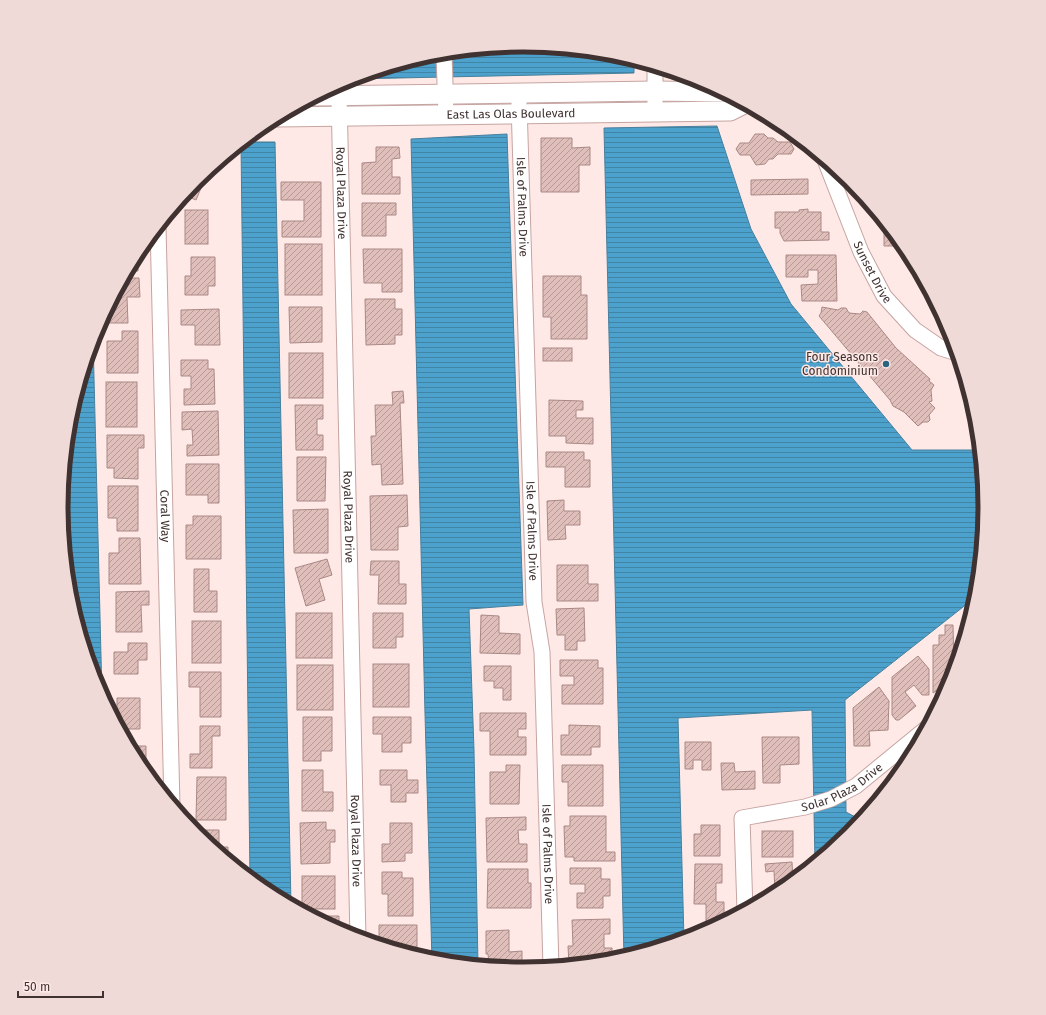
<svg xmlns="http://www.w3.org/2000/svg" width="1046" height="1015" viewBox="0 0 1046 1015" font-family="'Fira Sans',sans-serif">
<defs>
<pattern id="water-rules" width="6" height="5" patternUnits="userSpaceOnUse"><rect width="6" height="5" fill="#4ca2cc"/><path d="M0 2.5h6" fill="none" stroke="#4185a6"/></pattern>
<pattern id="building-hatch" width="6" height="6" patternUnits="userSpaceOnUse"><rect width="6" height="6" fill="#e0beba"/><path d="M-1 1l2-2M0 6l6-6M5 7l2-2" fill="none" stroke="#b79b98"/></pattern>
</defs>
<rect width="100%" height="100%" fill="#ffe9e7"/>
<g fill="url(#water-rules)" stroke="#48809d">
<polygon points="523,45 613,54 634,60 634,73 351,79 433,54"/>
<polygon points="717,126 751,229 791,304 912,450 980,450 985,508 977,596 845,700 846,812 859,819 860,823 850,835 815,863 812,710 678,718 684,940 624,958 604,128"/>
<polygon points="507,134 523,605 469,609 474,750 478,966 432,961 425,714 411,139"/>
<polygon points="243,142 275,142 291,905 266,892 250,879 241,144"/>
<polygon points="93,338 102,696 96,684 69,598 61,507 69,417"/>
</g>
<g fill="url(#building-hatch)" stroke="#a98986">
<polygon points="755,134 764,134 768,138 773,138 778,142 790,142 794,149 791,154 778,154 773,159 769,159 765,164 756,165 750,155 740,155 736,149 740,143 749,143"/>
<polygon points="541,138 572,138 572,148 590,147 590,165 579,165 579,192 541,192"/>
<polygon points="376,147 399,147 400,158 392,159 392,177 400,177 400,194 362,194 362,163 376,162"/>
<polygon points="209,169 196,200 184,195 196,180"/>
<polygon points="808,179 808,194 751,195 751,180"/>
<polygon points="281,182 321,182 321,237 282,237 282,221 304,221 304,200 281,200"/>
<polygon points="362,203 396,203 396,215 386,215 386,236 362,236"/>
<polygon points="808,209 808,212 821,212 821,232 829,232 829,240 784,241 780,233 780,228 775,228 775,212 799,212 799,210"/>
<rect x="185" y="210" width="23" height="34"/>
<polygon points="884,225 887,225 904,246 884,246"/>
<rect x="285" y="244" width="37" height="51"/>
<polygon points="363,249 402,249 402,292 382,292 382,283 364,283"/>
<polygon points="138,252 138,271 127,271"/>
<polygon points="786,255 836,255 837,301 802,301 801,285 818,284 818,270 808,270 808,277 786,277"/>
<polygon points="191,257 215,257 215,286 208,286 208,295 185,295 185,276 191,276"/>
<polygon points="543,276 581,276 581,295 587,295 587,339 551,339 551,317 543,317"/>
<polygon points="124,278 139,278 140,297 127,297 128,323 107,323 107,309"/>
<polygon points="365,299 395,299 395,309 402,309 402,335 395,335 395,344 366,345"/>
<polygon points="289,307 322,307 322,342 290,343"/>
<polygon points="822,307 838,310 841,308 846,308 849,313 860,314 863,311 867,312 896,348 930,379 929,381 934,385 931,390 932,401 929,402 935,408 929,415 930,420 928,422 923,422 918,426 904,412 893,406 890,400 819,316 821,313"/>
<polygon points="219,309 220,345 195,345 195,325 181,325 181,310"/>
<polygon points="122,331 138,331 138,373 107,373 107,341 122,341"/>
<rect x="543" y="348" width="29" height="13"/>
<rect x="289" y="353" width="34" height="45"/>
<polygon points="181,360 208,360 208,369 214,369 215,404 184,405 184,389 191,389 191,376 181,376"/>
<rect x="106" y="382" width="31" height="45"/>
<polygon points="403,391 404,403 400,403 403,484 382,485 381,464 372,465 371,436 376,436 375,405 393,405 392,392"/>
<polygon points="549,400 583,401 583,410 576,410 576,418 593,418 593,444 566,443 566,436 549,436"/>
<polygon points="295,405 323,405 323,419 317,419 317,435 323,435 323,450 296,450"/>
<polygon points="218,411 219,455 187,456 187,445 193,445 192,429 182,430 182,412"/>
<polygon points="107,435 144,435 144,448 138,448 138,479 114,478 114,468 107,468"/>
<polygon points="546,452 584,452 584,460 590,460 590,487 565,487 565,467 546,467"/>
<polygon points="297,457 326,457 325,501 297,501"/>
<polygon points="186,464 219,464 219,503 208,503 208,495 186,495"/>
<polygon points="108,486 138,486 138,531 117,531 117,518 108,518"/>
<polygon points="407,495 408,526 398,527 398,550 371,550 370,496"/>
<polygon points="564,500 564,511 580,511 580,525 565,525 566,539 548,540 547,501"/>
<polygon points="328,509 328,553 294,553 293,510"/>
<polygon points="193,516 221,516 221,559 186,559 186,525 193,525"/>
<polygon points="119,538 140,538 141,584 109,584 109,553 119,553"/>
<polygon points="327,559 332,575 319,579 325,600 306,606 295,568"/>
<polygon points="371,561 399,561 399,584 406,584 406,604 378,604 379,575 370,575"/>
<polygon points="557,565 588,565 588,584 598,584 598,601 557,601"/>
<polygon points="194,569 209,569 209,591 217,591 217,612 194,612"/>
<polygon points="149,591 149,605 141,605 142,632 116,632 116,592"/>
<polygon points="584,608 585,641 577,641 577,650 565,650 565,635 557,635 556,609"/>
<rect x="296" y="613" width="36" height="45"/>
<polygon points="373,613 403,613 403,637 396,637 396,648 373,648"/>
<polygon points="481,615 499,616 499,633 520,634 520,654 480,653"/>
<rect x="192" y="621" width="29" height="42"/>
<polygon points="945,625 953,625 954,671 951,681 933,693 933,645 939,645 939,635 945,635"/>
<polygon points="128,643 147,643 147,660 138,660 138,674 114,674 114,652 128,652"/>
<polygon points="918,656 929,669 929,695 922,695 914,685 905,692 916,706 899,720 896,720 892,715 892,677"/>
<polygon points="560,660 598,660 598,668 603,668 603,704 562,704 562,685 574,685 574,676 560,676"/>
<rect x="373" y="664" width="36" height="43"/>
<rect x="297" y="665" width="36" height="45"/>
<polygon points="484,666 511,666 511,700 503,700 503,688 494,688 494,681 484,681"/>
<polygon points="189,672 221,672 221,717 200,717 200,687 189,687"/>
<polygon points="879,687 889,701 888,730 869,731 870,746 854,746 853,708"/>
<polygon points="117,698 140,698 140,729 120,729 117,724"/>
<polygon points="480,713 526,713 526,729 518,729 518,737 526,737 526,755 490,755 490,731 480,731"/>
<polygon points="303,717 332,717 332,751 321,751 321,761 303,761"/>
<polygon points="373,717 411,717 411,743 402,743 402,752 382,752 382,734 373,734"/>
<polygon points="569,725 600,726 600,747 591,747 591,755 561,755 561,735 569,735"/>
<polygon points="200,726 220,726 220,736 212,736 212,768 190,768 190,754 200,754"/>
<polygon points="762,737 799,737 799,764 780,765 780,783 763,783"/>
<polygon points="685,742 711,742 711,770 702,770 702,760 693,760 693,769 685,769"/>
<polygon points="128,746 146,746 146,774 138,764"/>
<polygon points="721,763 734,763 735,772 755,771 755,789 722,790"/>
<polygon points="506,765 520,765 519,804 490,804 490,772 506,772"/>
<polygon points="562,765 603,765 603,806 568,806 568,782 562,782"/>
<polygon points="302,770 323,770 323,792 333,792 333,811 302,811"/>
<polygon points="380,770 407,770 407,780 418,780 418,793 406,793 406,802 391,802 391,785 380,785"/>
<polygon points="197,777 226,777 226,820 196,820"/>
<polygon points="570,816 606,816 606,852 615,852 615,861 574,861 574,857 565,857 564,826 570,826"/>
<polygon points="526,817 526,830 518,830 519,844 527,844 527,862 487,862 486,818"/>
<polygon points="326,822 326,830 335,830 335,842 330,842 330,863 301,864 300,823"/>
<polygon points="390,823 412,823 412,853 405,853 405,861 382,862 382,844 390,844"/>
<polygon points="701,825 720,825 720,856 694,856 694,834 701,834"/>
<polygon points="201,830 219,830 219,847 228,847 228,861 201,839"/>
<rect x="762" y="831" width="31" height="26"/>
<polygon points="792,862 793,881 780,892 775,892 774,871 766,872 765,864"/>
<polygon points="695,864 722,864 722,883 716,883 716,902 724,902 724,922 723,923 706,923 706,904 694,904"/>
<polygon points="570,868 601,868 601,879 610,879 610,896 603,896 603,908 577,908 577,893 585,893 585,884 570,884"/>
<polygon points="488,869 528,869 528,883 531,883 531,908 487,908"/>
<polygon points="382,872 402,872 402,878 413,878 413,916 388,916 388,894 382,894"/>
<rect x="302" y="876" width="33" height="33"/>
<polygon points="311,916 339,916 339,931"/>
<polygon points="610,919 610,934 604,934 604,948 612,948 612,961 569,965 568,946 573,946 572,920"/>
<polygon points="379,925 417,925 417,956 379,945"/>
<polygon points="509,930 509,952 522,951 522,964 489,965 488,954 486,954 486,931"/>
</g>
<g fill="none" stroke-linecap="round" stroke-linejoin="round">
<defs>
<g id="minor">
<polyline points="444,53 446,115"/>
<polyline points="655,67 655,112"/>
<path id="s1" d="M339,96L358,938"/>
<path id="s2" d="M519,103L534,602L542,652L551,967"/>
<path id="s3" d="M825,160L861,252L884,296L915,330L941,348L957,353"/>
<path id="s4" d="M158,226L172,806"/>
<path id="s5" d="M745,911L742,818L805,807L831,799L856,786L928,727"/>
</g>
<g id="major">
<polyline points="317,96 655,91 723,92"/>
<path id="s6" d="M277,117L730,111L744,104"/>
</g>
</defs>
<use href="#minor" stroke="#c5a4a1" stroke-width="17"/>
<use href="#major" stroke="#c5a4a1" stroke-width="21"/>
<use href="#minor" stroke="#fff" stroke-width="15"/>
<use href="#major" stroke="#fff" stroke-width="19"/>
</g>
<circle fill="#2c637e" stroke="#ffe9e7" stroke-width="1.5" cx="886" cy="364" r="4"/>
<g text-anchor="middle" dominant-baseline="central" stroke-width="3" stroke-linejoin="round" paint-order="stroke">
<g font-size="12" fill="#3f3230" stroke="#ffe9e7">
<text stroke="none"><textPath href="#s6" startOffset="234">East Las Olas Boulevard</textPath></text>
<text stroke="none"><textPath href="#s1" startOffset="97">Royal Plaza Drive</textPath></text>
<text stroke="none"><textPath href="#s2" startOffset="104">Isle of Palms Drive</textPath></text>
<text stroke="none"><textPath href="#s3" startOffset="122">Sunset Drive</textPath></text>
<text stroke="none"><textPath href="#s4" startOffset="290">Coral Way</textPath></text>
<text stroke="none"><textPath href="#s1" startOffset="421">Royal Plaza Drive</textPath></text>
<text stroke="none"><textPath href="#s2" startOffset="428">Isle of Palms Drive</textPath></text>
<text stroke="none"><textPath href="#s5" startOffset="199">Solar Plaza Drive</textPath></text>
<text stroke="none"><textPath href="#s1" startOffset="745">Royal Plaza Drive</textPath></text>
<text stroke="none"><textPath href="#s2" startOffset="752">Isle of Palms Drive</textPath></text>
</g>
<g font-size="12" fill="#3f3230" stroke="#ffe9e7" text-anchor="end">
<text x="878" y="357">Four Seasons<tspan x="878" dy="14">Condominium</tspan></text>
</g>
</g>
<path d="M0 0H1046V1015H0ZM68 507a455 455 0 1 1 910 0a455 455 0 1 1-910 0Z" fill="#f0dad8" fill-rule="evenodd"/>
<path fill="none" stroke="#3f3230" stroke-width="5" d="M68 507a455 455 0 1 1 910 0a455 455 0 1 1-910 0Z"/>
<path d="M18 991v6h85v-6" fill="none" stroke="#3f3230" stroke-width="2"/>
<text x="24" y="991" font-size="12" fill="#3f3230" stroke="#ffe9e7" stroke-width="3" paint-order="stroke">50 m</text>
</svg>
